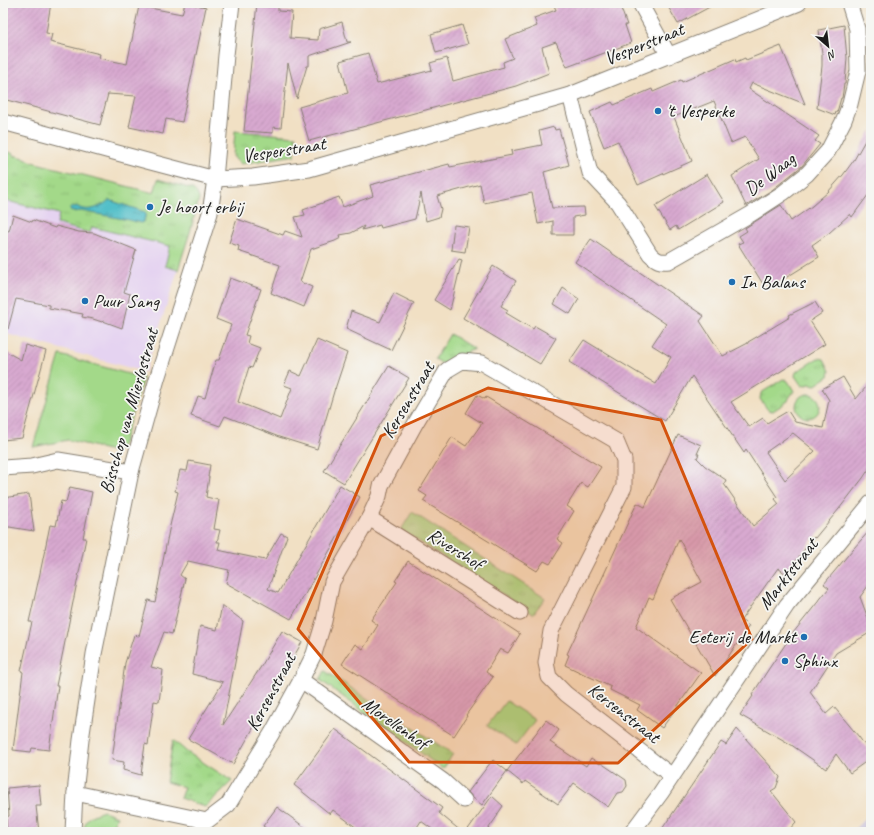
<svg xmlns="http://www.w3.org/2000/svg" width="874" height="835" viewBox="0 0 874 835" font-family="Caveat,sans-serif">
<defs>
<pattern id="industrial-furrows" width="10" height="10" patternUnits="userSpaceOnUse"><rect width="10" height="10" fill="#c7c0d9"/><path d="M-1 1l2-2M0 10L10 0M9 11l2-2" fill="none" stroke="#aaa4ba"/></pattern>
<pattern id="grass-tufts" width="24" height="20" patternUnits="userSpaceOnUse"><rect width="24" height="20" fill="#a3d989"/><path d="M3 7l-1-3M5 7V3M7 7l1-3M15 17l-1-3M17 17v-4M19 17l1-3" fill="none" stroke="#8cba76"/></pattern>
<pattern id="water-ripples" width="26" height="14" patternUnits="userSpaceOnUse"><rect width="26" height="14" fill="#50bec8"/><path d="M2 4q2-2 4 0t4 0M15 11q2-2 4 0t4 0" fill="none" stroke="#429aa2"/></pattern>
<pattern id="building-hatch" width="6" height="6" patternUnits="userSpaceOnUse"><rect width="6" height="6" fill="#d8a9d0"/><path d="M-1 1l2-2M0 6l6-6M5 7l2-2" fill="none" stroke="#b991b2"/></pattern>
</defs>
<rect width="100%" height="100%" fill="#f6f6f2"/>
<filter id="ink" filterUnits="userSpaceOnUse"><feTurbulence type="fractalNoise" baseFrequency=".025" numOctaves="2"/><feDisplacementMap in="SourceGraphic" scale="8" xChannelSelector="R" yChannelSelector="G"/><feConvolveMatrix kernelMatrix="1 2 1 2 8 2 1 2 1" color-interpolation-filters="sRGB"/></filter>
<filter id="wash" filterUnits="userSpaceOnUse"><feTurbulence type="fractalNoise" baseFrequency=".012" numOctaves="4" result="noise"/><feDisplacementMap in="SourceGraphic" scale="16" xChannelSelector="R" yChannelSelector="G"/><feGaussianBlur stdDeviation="0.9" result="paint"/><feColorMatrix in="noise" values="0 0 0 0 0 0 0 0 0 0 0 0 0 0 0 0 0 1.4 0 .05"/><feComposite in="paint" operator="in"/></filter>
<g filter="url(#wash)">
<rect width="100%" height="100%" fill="#f1e0c4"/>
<polygon fill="#e5d3f1" points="3,200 60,214 57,224 90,233 92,227 170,246 165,266 178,270 145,372 3,333"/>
<polygon fill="url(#industrial-furrows)" points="871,812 871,832 852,832"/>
<g fill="url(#grass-tufts)" stroke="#607a52">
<polygon points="235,131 296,136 295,155 241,164 237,161 233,156"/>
<path d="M7,152L13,153V155L25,158L32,162L154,193L158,179L192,189C196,191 198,194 199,199L190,232L178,270L165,266L170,246L92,227L90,233L57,224L59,214L3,200V166Z"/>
<polygon points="450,334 474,349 443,364 435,359"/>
<polygon points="818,358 824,359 830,371 829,376 814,386 810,384 802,386 795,376 796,372"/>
<polygon points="783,379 788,381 794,391 789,398 788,401 773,411 768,410 760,399 761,393"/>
<circle cx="808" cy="406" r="12"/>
<polygon points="412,512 545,598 533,614 401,530"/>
<polygon points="325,671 453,754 443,769 320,680"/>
<polygon points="173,740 187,752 232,781 205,807 180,798 184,787 166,782"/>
<path d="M104,811L117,816L110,832H84C84,817 92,815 104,811Z"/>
</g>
<g fill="#a3d989" stroke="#607a52">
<polygon points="60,355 143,378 123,444 116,452 68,440 33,447"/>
<polygon points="506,701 535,720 516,745 487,726"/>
</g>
<path fill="url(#water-ripples)" stroke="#366d72" d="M109,200L145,212L146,213L144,221L141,223L129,220L81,211L72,212L70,210V208L72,207H75L76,206C87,213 100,208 109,200Z"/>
<g id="blocks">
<g fill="url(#building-hatch)" fill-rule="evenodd">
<polygon points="3,3 51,3 46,33 52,34 50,42 100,54 99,58 127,64 139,6 182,14 185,3 206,7 182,122 166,119 163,134 129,127 136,96 108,94 100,125 3,99"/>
<polygon points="257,3 278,3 278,11 292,12 290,38 318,40 319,29 342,22 347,42 351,42 309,56 309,66 307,66 297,99 288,63 281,128 273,127 273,133 244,131"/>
<polygon points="553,3 619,3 627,25 625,25 631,43 567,67 556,42 542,47 549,73 516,86 309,141 299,107 348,93 340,61 368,53 377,84 432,70 430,63 447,58 453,81 504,67 503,62 513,58 505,39 537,26 534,18 556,10"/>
<polygon points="666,3 717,3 678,24"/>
<polygon points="462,25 468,44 436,53 431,34"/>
<polygon points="844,25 847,58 845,84 844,84 842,98 841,98 837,112 836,112 835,115 817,108 822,66 822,53 819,30"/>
<polygon points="781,46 805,104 752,83 749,89 819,136 815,141 820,144 802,166 772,190 746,206 732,176 759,159 745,137 731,143 714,101 674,117 692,161 638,185 618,141 604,147 590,112 612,102 614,105 652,89 653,92 681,80 682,82 735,59 736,62 745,58 746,60"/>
<polygon points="554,127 555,130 559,129 569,165 544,172 552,208 584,207 585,215 573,217 573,235 553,235 553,221 538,224 532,193 484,203 480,184 437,196 441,209 439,217 426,221 421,193 415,219 381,228 380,225 362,230 364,226 351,233 340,235 341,238 335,241 311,249 300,282 312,287 304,307 271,293 280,265 238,251 239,246 229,243 237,219 283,235 285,231 302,237 295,217 305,215 303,210 339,197 343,207 373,196 370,185 449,164 450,167 512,155 511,151 542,145 539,131"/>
<polygon points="871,130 871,191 852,217 850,214 829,233 812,245 819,257 771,287 767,281 763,284 738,244 743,242 739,236 747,231 745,228 781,205 791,221 812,206 828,192 843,175 854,160"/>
<polygon points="707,174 724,202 678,230 676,226 670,230 655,206"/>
<polygon points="13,215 32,222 33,220 55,228 56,226 79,232 94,233 136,250 124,292 130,294 122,328 103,321 102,322 93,319 82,317 83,314 49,308 49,305 16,299 8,329 3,328 3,230 9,231"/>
<polygon points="454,225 469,227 465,252 451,250"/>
<path d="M591,239L704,316L700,321L723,356L748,343V342L760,335L790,317L789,315L815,302L822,313L810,321L825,344L731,402L749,427L763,418L767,423L775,418H776L788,411L795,422L823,428L829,400L822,389L843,377L856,399L871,381V466L863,478L839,509L815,538L814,537L786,574L778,568L741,620L749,626L715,676L670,599L702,582L679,539L659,585L653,599L649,597L636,627L701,673L662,728L637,710L640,705L610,690L611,687L565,665L569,655L567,654L574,639L637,503L645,507L678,435L701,445L697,454H699L697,458L705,466L726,480L724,484L753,526L779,504L775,499L777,497L746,450L744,453L692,376L665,421L569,362L584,340L656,384L671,357L652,345L666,324L575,262ZM793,433L815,451L785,480L766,452Z"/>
<polygon points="459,259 462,260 450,310 434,300"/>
<polygon points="493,266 516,281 501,306 508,310 506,313 533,329 535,326 556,338 540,364 463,318"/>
<polygon points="230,278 261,289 245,335 249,336 247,343 260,348 252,368 249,367 238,402 280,419 292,388 284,385 290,371 301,376 317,340 347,353 335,389 335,388 317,449 279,437 225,416 220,426 191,416 198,396 205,398 216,360 219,360 231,325 216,319"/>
<polygon points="563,288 579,299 570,314 554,304"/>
<polygon points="394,293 414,303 391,350 346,329 351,311 380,322"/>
<polygon points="25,345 46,351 22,438 3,440 3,350 21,360"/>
<polygon points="389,366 409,378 344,483 324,471"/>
<polygon points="477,395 485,399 486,397 601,467 588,487 581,483 567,506 574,511 557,539 563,543 550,564 544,561 537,571 423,501 427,496 419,491 452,437 466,446 482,423 466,413"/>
<polygon points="189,461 210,465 208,477 209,477 206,497 219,500 214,529 220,530 217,542 220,542 218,550 241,555 265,560 281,533 287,536 268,589 278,593 340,485 360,497 291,619 226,583 229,570 188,561 180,575 185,579 172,634 164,632 151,667 163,670 159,702 154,701 148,745 145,744 141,775 123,770 124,762 112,760 125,663 134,635 139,636 148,600 155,602 169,530 178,492 175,491 180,470 187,471"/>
<polygon points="70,487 92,492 83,538 86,538 56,686 58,686 49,750 32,748 31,752 13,750 23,672 21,671 32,622 29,622 39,578 50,525 56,526 61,501 66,502"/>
<polygon points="29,494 34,531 3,526 3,498"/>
<polygon points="871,529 871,582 860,597 871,626 871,632 836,653 810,692 826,714 834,707 859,737 871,754 871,758 850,773 836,754 826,769 790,744 740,715 753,696 752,695 768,670 793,633 829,588 824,584 853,549"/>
<polygon points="408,561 520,634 508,653 500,649 486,672 493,677 466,715 467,716 454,736 342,664 355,644 363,649 378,625 371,620 397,582 395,581"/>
<polygon points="222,605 243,621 223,725 262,665 282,631 302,642 233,764 188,739 223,682 192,674 200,626 217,630"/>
<polygon points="546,720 559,730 550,742 586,766 591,758 600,764 601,763 626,780 627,786 623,792 617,793 608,807 574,783 558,804 525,781 523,784 507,771 482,805 473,798 468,792 491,762 493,760 507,771"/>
<polygon points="335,729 442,808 439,813 462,832 436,832 421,821 414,832 362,832 333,810 330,814 294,785"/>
<polygon points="737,729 780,777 776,788 771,791 796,822 787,832 660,832 721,742 726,745"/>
<polygon points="39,785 41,806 36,806 39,832 7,832 6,817 9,816 7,788"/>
<polygon points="492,796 503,806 497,815 498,815 486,832 466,832"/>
<polygon points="277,807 311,832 271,832 263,826"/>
</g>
</g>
</g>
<g filter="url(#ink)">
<use href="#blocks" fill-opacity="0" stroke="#867e70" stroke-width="1"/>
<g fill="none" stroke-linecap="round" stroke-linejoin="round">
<defs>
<g id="street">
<polyline points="640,3 669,56"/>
<path d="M570,95L590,173L618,203L650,254C657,261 660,262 669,261L751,214L783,193L807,174L828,151L844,120L850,104L858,71L857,29L849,3"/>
<polyline points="3,122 147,161 215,179 253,177 309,169 570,95 799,3"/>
<polyline points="3,468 32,466 58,460 131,472"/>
<polyline points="369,518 520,613"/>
<polyline points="301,680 443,781 464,800"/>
<polyline points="75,793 207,821 228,805 272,733 301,680 314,654 324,621 332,582 369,518 379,496 381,486 415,424 447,370 462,361 482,363 616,441 624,460 624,487 551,631 546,663 549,677 566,694 672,776"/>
<polyline points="73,832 75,793 81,740 94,654 131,472 157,379 210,213 215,179 226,55 232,3"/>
<polyline points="632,832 661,793 787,605 871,503"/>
</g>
</defs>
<use href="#street" stroke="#867e70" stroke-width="17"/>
<use href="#street" stroke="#fff" stroke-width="15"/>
</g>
</g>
<path fill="#d4530e" fill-opacity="0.2" stroke="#d4530e" stroke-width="3" stroke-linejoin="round" d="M488,388L661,420L752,639L618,763L409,762L298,629L381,436Z"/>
<g fill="#1f6fb2" stroke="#f6f6f2" stroke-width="1.5">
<circle cx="658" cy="111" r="4"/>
<circle cx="150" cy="207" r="4"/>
<circle cx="732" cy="282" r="4"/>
<circle cx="85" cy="301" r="4"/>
<circle cx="804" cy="637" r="4"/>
<circle cx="785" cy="661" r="4"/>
</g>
<g text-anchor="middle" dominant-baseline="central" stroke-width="3.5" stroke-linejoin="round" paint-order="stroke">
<g font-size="19" fill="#1c1c1c" stroke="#f6f6f2">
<text transform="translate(644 44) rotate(-22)">Vesperstraat</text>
<text transform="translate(284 150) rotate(-9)">Vesperstraat</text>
<text transform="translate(770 174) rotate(-37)">De Waag</text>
<text transform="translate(408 400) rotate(-59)">Kersenstraat</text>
<text transform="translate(129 411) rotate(-74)">Bisschop van Mierlostraat</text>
<text transform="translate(455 549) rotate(32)">Rivershof</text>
<text transform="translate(788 574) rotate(-52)">Marktstraat</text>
<text transform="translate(271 692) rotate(-62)">Kersenstraat</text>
<text transform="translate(624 713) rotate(38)">Kersenstraat</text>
<text transform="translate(395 723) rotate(35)">Morellenhof</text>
</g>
<g font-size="19" fill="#1c1c1c" stroke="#f6f6f2" text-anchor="start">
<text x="666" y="111">'t Vesperke</text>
<text x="158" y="207">Je hoort erbij</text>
<text x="740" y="282">In Balans</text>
<text x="93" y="301">Puur Sang</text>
<text x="796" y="637" text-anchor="end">Eeterij de Markt</text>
<text x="793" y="661">Sphinx</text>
</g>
</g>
<rect width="874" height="835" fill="none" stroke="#f6f6f2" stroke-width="16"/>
<g transform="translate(828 46) rotate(152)" stroke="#f6f6f2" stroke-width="3" paint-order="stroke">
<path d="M0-3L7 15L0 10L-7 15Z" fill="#1c1c1c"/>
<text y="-6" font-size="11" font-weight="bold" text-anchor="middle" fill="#1c1c1c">N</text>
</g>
</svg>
